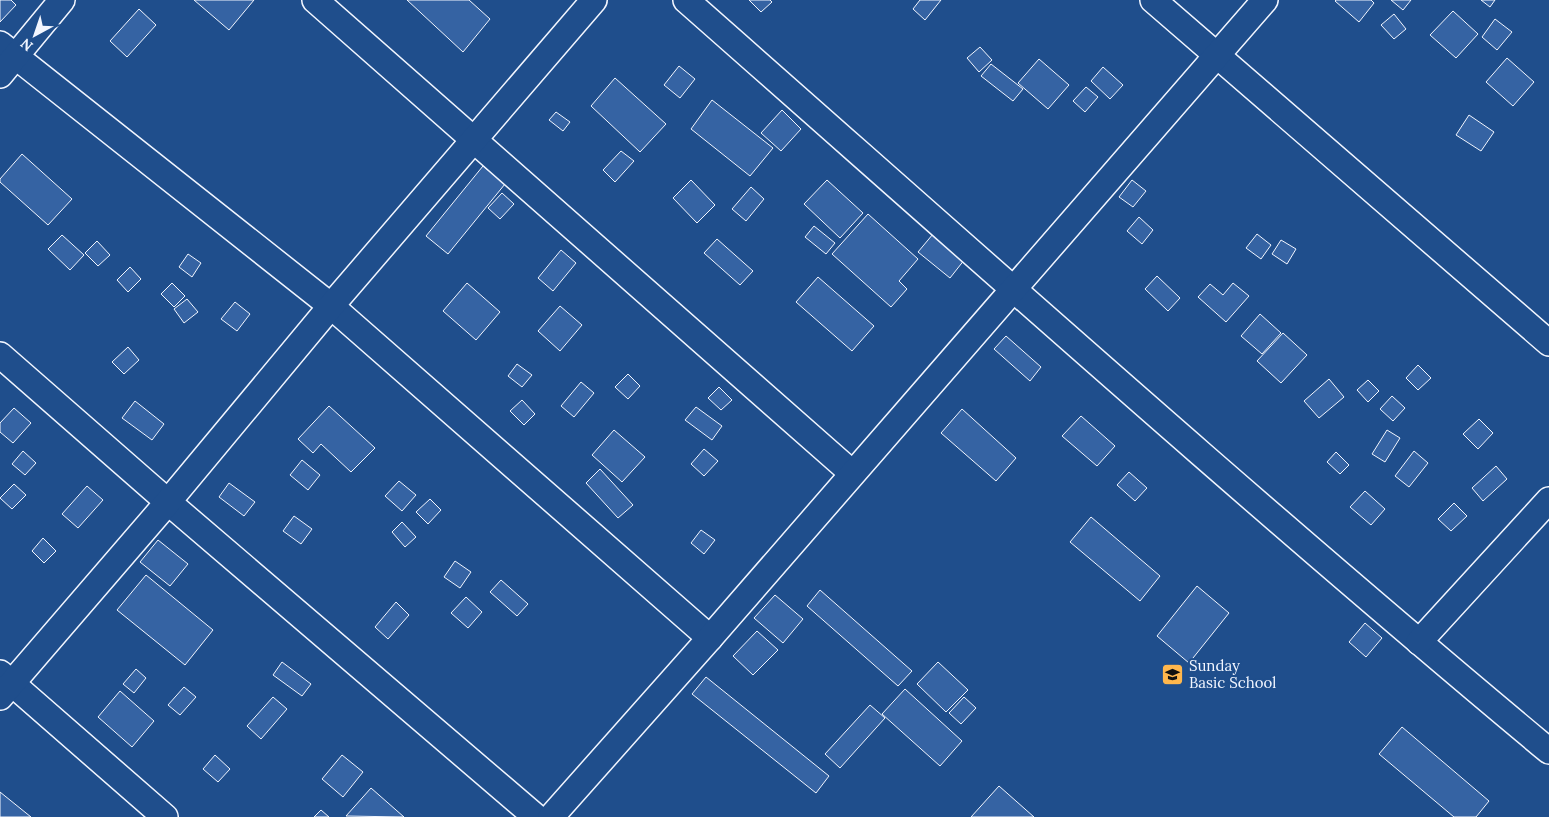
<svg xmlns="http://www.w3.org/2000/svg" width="1549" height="817" viewBox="0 0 1549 817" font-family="Lora,serif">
<rect width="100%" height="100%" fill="#1f4e8c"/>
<g fill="#3563a3" stroke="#f2f6ff">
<polygon points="0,0 11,0 16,5 0,22"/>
<polygon points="194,0 254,0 229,30"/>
<polygon points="407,0 469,0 490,19 463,52"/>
<polygon points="749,0 770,0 772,2 761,12"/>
<polygon points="920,0 941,0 925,20 913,9"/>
<polygon points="1336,0 1371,0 1374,3 1359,22 1335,1"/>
<polygon points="1391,0 1411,0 1403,10"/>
<polygon points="1481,0 1495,0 1490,7"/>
<polygon points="139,9 156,25 127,57 110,41"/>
<polygon points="1453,11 1478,34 1456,58 1430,35"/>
<polygon points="1394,14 1406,29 1394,39 1381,25"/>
<polygon points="1495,19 1512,32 1497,50 1482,37"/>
<polygon points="980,47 992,60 979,72 967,58"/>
<polygon points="1507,58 1534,82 1513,106 1486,82"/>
<polygon points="1039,59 1069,85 1048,109 1018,83"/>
<polygon points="991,64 1023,89 1013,101 981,76"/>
<polygon points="679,66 695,79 680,98 664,85"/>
<polygon points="1103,67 1123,85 1110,99 1091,81"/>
<polygon points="615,78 666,124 640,152 591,106"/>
<polygon points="1086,87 1098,97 1085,112 1073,101"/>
<polygon points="712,100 773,148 750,176 691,129"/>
<polygon points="782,110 801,129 781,151 761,133"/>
<polygon points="556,112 570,122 563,131 549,120"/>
<polygon points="1469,115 1494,132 1481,151 1456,135"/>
<polygon points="621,151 634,161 615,182 603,170"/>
<polygon points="22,154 72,199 48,225 0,182 0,179"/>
<polygon points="483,166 505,184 448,254 426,236"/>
<polygon points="691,180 715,205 697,223 673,198"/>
<polygon points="827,180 863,213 840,238 804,204"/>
<polygon points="1132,180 1146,191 1133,207 1119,197"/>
<polygon points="751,187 764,199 746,221 732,209"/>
<polygon points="502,193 514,204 500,219 488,208"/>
<polygon points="868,214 918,259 899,281 907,289 891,307 832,254"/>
<polygon points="1139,217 1153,230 1142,244 1127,231"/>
<polygon points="814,226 835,243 826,254 805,237"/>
<polygon points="933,234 965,259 950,278 918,252"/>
<polygon points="1257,234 1271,245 1261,259 1246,248"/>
<polygon points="62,235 84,255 70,270 48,249"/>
<polygon points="717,239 753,271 740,285 704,253"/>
<polygon points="1281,240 1296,249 1287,264 1272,254"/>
<polygon points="97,241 110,255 98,266 85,253"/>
<polygon points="561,250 576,263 553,291 538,278"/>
<polygon points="188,254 201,263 192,277 179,267"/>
<polygon points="130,267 141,279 128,292 117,280"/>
<polygon points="1157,276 1180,298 1168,311 1145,289"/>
<polygon points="818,277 874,326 852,351 796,302"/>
<polygon points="172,283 185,296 174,307 161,294"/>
<polygon points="467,283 500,312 476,340 443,311"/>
<polygon points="1233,283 1249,296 1226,322 1198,297 1210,284 1223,295"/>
<polygon points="187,299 198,312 184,323 174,309"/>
<polygon points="235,302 250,314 237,331 221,319"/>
<polygon points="560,306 582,325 560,351 538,331"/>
<polygon points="1260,314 1281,333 1262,354 1241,336"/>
<polygon points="1283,333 1307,355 1281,383 1257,361"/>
<polygon points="1006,336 1041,367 1030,381 994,349"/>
<polygon points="128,347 139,360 124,374 112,362"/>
<polygon points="517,364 532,375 522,387 508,376"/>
<polygon points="1418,365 1431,378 1418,390 1406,378"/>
<polygon points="628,374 640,386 628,399 615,387"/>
<polygon points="1329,379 1344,397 1319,418 1304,401"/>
<polygon points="1368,380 1379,391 1368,402 1357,390"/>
<polygon points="581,382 594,393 574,417 561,406"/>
<polygon points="719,387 732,400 721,410 708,398"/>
<polygon points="1392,396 1405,408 1393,421 1380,409"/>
<polygon points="522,400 535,414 524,425 510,411"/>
<polygon points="135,401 164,424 152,440 122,418"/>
<polygon points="329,406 375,448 351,472 321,444 313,453 298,439"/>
<polygon points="696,407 722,426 712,440 685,420"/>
<polygon points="14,408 31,423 13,443 0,432 0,423"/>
<polygon points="962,409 1016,458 996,481 941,433"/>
<polygon points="1081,416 1115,446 1097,466 1062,436"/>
<polygon points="1479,419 1493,433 1478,449 1463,434"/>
<polygon points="614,430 645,457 622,482 592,455"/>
<polygon points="1387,430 1400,438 1385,462 1372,454"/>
<polygon points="704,449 718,461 704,476 691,464"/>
<polygon points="23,451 36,463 25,475 12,464"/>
<polygon points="1414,451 1428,463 1409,487 1395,476"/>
<polygon points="1336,452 1349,465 1340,474 1327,462"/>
<polygon points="302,460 320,475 308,490 290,475"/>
<polygon points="1496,466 1507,479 1483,501 1472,488"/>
<polygon points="600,469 633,505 618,518 586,483"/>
<polygon points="1129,472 1147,488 1135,501 1117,485"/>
<polygon points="399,481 416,495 402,511 385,496"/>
<polygon points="229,483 255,502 244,516 219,497"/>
<polygon points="14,484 26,495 12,509 0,498"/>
<polygon points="87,486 103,500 78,528 62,514"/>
<polygon points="1365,491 1385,509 1371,525 1350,507"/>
<polygon points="430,499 441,510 428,524 416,512"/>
<polygon points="1454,503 1467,516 1451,531 1438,519"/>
<polygon points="294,516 312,529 301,544 283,531"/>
<polygon points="1091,517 1160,576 1140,601 1070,542"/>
<polygon points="402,522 416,537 405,547 392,532"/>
<polygon points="701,530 715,540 704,554 691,543"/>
<polygon points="43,538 56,551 44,563 32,551"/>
<polygon points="158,540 188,564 170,586 140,562"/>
<polygon points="455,561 471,572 460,588 444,577"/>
<polygon points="146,575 213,630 185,665 117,610"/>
<polygon points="501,580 528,604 517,616 490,592"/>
<polygon points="1197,586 1229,613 1189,663 1157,636"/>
<polygon points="820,590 912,671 898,686 807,606"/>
<polygon points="775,595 803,619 783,643 754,618"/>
<polygon points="466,597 482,612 468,628 451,613"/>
<polygon points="396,602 409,615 388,639 375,627"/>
<polygon points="1365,623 1382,638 1366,657 1349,642"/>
<polygon points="757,631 778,650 753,675 733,656"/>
<polygon points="282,662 311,684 302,696 273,675"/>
<polygon points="938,662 968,690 946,712 917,684"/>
<polygon points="136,669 146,678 134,693 123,684"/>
<polygon points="706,677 829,776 816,793 692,694"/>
<polygon points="184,687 196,697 180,715 168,705"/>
<polygon points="905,689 962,741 940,766 882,714"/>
<polygon points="120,691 154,721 132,747 98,717"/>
<polygon points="273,697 287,709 261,739 247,726"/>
<polygon points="964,697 976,708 961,724 949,713"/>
<polygon points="870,705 885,718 840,768 825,754"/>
<polygon points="1402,727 1489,801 1476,817 1454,817 1379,754"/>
<polygon points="215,755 230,769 218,782 203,769"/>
<polygon points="342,755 363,772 343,797 322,779"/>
<polygon points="999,786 1034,817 971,817"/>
<polygon points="371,788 404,817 346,816"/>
<polygon points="0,792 31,817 0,817"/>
<polygon points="321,810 329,817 314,817"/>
</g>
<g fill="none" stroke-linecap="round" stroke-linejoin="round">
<defs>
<g id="minor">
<polyline points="315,0 852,473"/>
<path d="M686,0C972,252 1256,507 1549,751"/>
<polyline points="1153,0 1549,343"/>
<polyline points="0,44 331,306 710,638"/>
<polyline points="0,75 62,0"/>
<polyline points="0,355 168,502 536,817"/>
<polyline points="1419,642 1549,500"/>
<polyline points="0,673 165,817"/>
<polyline points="0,697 168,502 331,306 594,0"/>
<polyline points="551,817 710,638 1265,0"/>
</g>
</defs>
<use href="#minor" stroke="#f2f6ff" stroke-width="28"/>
<use href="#minor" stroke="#1f4e8c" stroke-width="25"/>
</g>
<defs>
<symbol id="school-square" viewBox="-11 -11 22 22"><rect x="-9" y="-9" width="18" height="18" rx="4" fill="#ffb74d" stroke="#1f4e8c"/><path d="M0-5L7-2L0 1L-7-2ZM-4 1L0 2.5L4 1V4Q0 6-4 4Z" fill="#111"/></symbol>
</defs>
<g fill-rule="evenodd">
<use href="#school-square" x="1160" y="662" width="25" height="25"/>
</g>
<g text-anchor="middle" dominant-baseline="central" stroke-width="4" stroke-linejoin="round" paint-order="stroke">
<g font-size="15" fill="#f2f6ff" stroke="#1f4e8c" text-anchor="start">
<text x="1189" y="665">Sunday<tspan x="1189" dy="17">Basic School</tspan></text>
</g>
</g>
<g transform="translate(35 35) rotate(220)" stroke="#1f4e8c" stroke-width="4" paint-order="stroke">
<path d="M0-4L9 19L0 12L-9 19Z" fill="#f2f6ff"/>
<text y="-8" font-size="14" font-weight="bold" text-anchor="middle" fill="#f2f6ff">N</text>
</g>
</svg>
